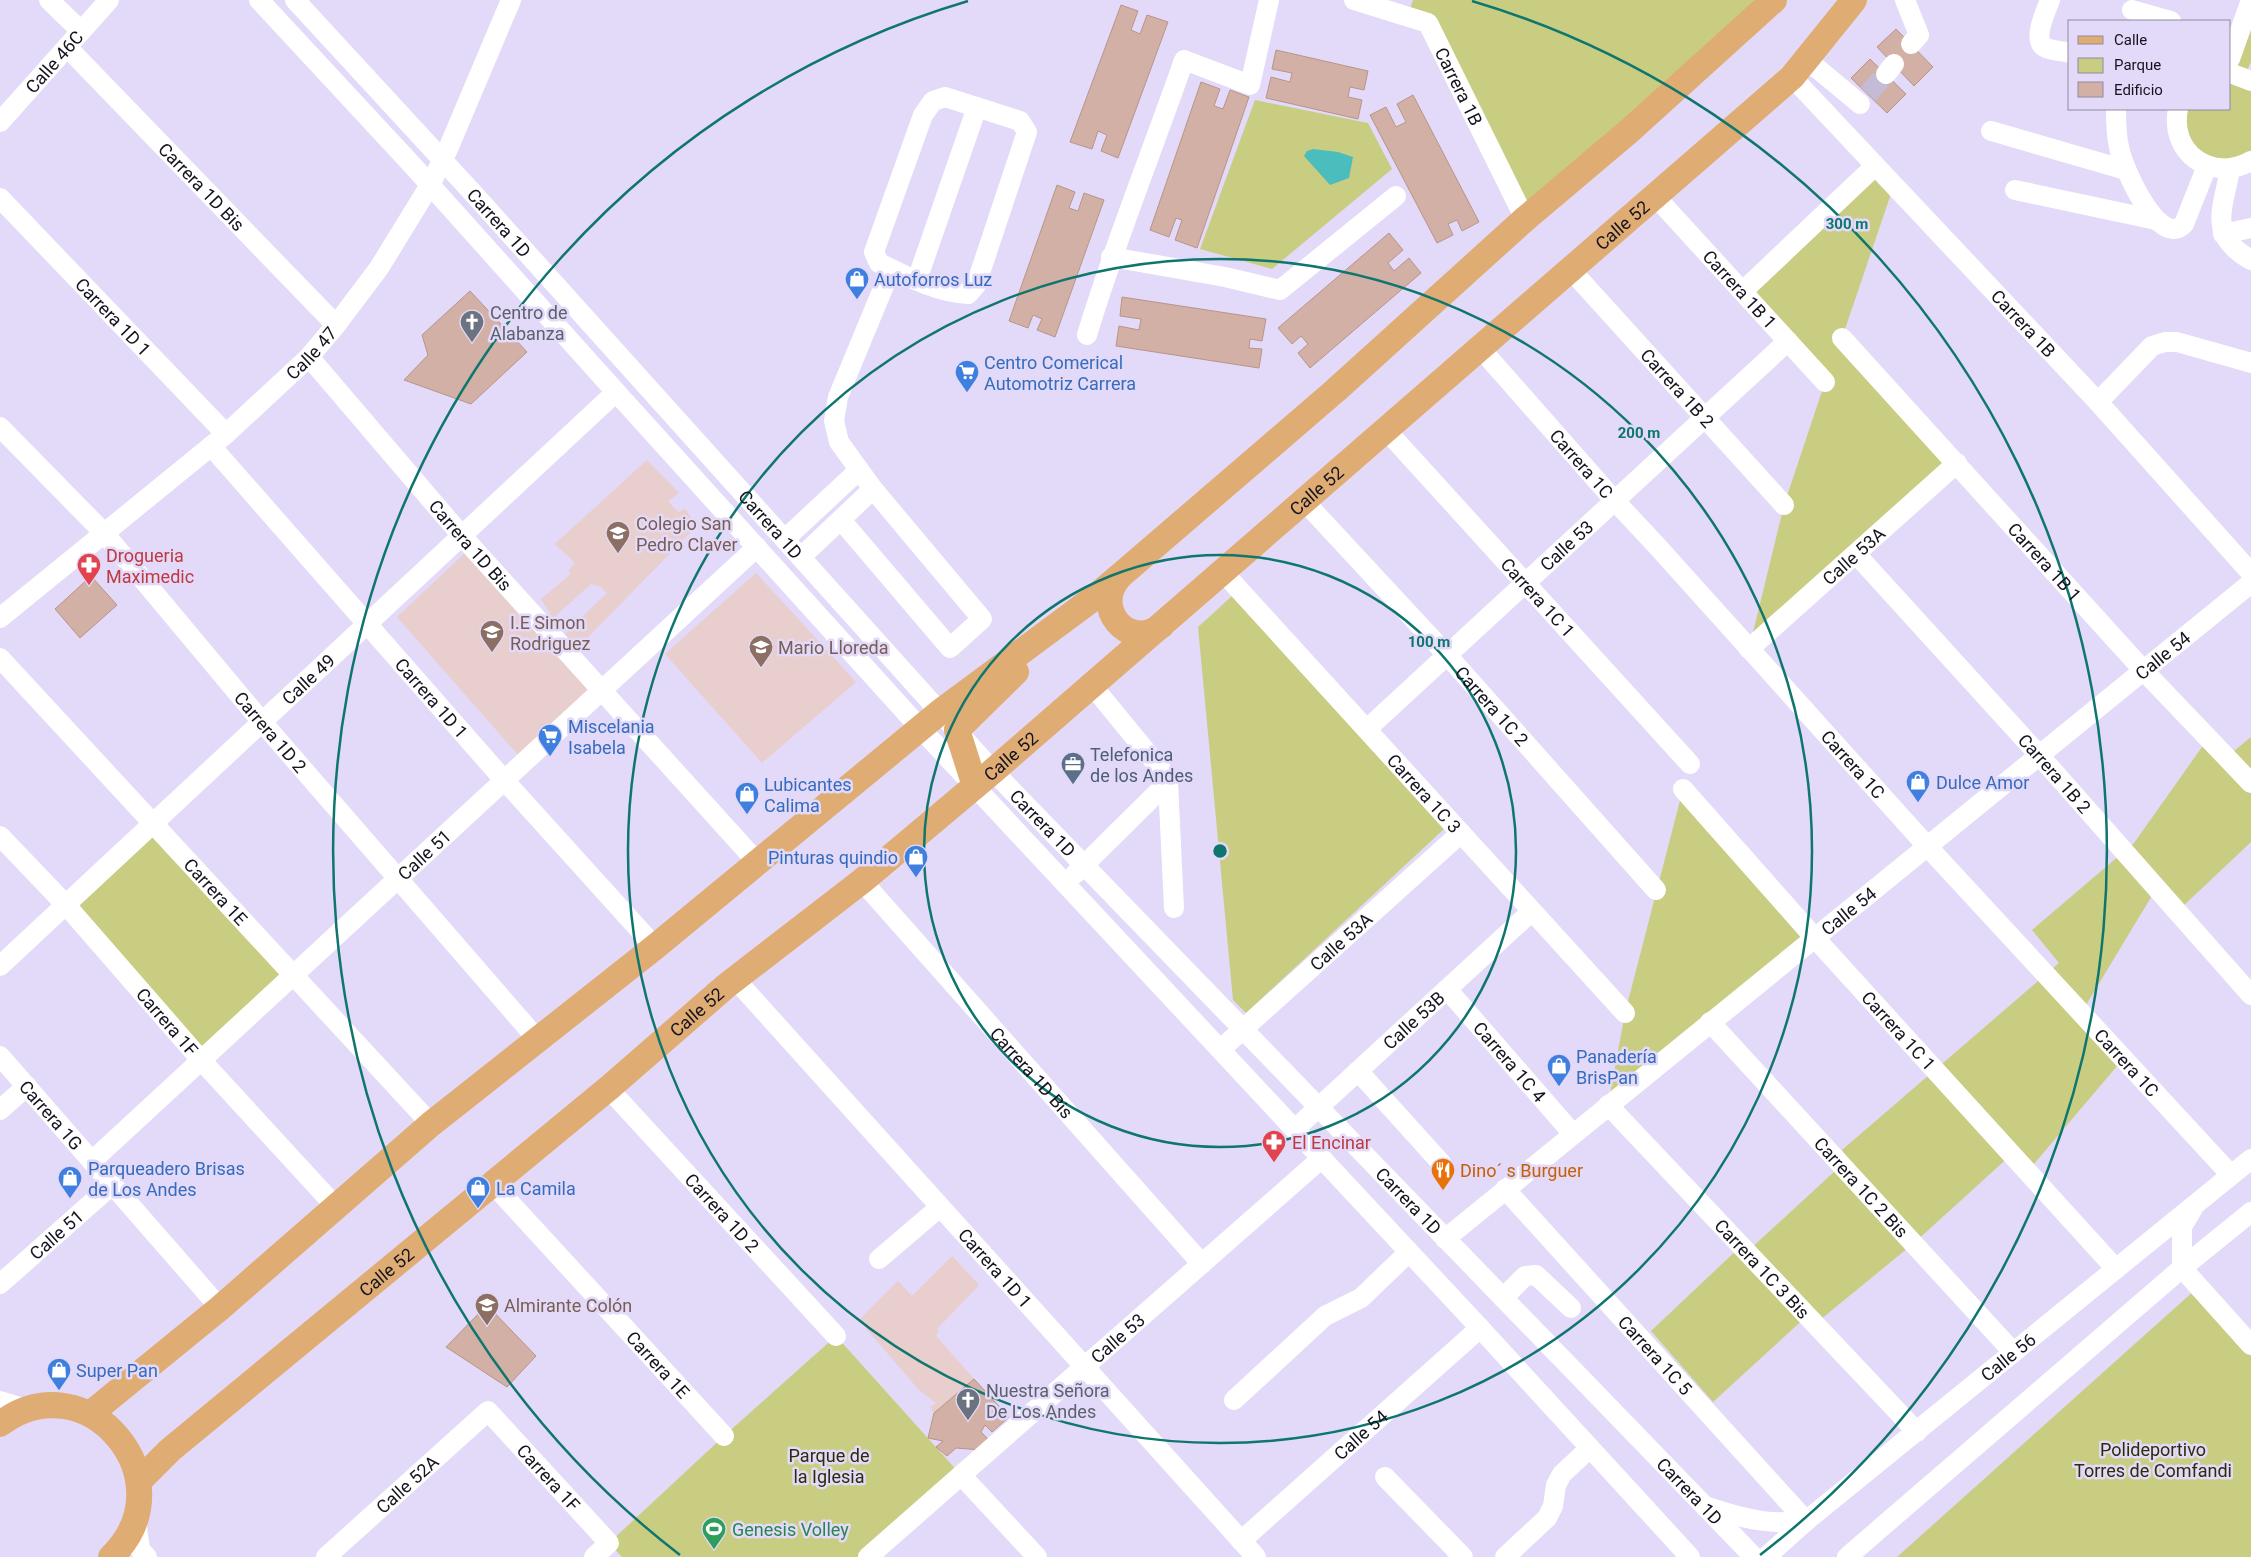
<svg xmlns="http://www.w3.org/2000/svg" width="2251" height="1557" viewBox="0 0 2251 1557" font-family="Roboto,sans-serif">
<rect width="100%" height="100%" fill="#e3d9f8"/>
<g fill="#e8cecc">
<polygon points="647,460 679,493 668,501 678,512 685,509 697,526 578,647 565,634 607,593 601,587 591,584 553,618 541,599 571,574 568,571 575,563 555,544"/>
<polygon points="465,553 589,690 519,756 397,617"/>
<polygon points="756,573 856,682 762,763 665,654"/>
<polygon points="952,1256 979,1285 937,1329 938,1332 936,1336 974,1379 934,1413 930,1407 936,1403 919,1390 859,1320 898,1281 912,1296"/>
</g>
<g fill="#c9cd82">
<polygon points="1413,0 1774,0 1525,219 1428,23 1408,16"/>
<polygon points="2251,0 2251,62 2244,76 2251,81 2251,161 2196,160 2178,109 2230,109 2230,59"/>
<polygon points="1255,100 1368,123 1392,169 1272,269 1200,249"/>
<polygon points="1875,166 1894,185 1842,338 1957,463 1749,649 1784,505 1825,382 1743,291"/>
<polygon points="1232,596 1444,829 1246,1013 1233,1000 1198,627"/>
<polygon points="2251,737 2251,842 2180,909 2156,889 2083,1010 2123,1059 2028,1171 2012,1154 1914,1243 1815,1324 1807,1316 1713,1402 1651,1331 1741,1246 1747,1252 1848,1159 1842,1150 2059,963 2032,930 2134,843 2202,747 2234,751"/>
<polygon points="1683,789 1814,937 1608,1105 1625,1013"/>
<polygon points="152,824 292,974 201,1060 66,905"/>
<polygon points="2195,1290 2251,1356 2251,1557 1897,1557"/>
<polygon points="836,1336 961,1475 868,1557 622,1557 609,1543 724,1436"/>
</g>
<polygon fill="#4cbdbd" points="1313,149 1338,152 1353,157 1349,178 1330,185 1304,156 1307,151"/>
<g fill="#d3b0a5" stroke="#b7958a">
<polygon points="1121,5 1138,11 1131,30 1140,34 1147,15 1168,22 1118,158 1101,151 1107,135 1098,131 1092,149 1070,142"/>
<polygon points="1896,29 1933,67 1914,86 1877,47"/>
<polygon points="1276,50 1368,71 1364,90 1350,87 1348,97 1362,100 1358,119 1266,98 1271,77 1290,82 1292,73 1272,69"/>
<polygon points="1870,59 1906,94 1887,113 1851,78"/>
<polygon points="1201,82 1220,89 1214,106 1223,109 1230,90 1249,97 1197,248 1175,240 1182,220 1176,218 1169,237 1150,230"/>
<polygon points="1413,95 1479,222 1462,231 1457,220 1448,224 1453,235 1437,243 1370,115 1386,107 1396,127 1406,122 1397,104"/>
<polygon points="1057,185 1075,192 1069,208 1078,211 1084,193 1104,200 1055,337 1037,330 1042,319 1033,315 1028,328 1009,321"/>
<polygon points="1389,233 1403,250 1388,263 1394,271 1409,258 1421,273 1310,368 1298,353 1308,344 1301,336 1292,344 1278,328"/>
<polygon points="470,291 527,352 471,404 404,380 428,355 422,335"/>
<polygon points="1122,297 1266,319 1262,341 1250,339 1249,348 1262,349 1259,368 1116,346 1119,326 1139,330 1141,319 1120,316"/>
<polygon points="91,576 117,605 80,638 55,609"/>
<polygon points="487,1305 536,1356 507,1387 446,1347"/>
<polygon points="974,1379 1009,1417 992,1432 985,1425 981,1432 987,1438 986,1444 981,1450 956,1448 947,1456 936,1447 943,1441 928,1438 934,1413"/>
</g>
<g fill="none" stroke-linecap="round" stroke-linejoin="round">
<polyline stroke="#c4bbd7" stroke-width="20" stroke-dasharray="20 10" stroke-linecap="butt" points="1868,94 1886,74"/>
<g stroke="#fff" stroke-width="20">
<polyline points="49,0 81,31"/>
<polyline points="259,0 414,167 616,392 920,728 1480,1328 1690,1557"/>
<path id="s1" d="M295,0L472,192L993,771L1754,1557"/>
<path id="s2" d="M1354,0L1428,23L1525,219"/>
<polyline points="1905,0 1919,35 1911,44"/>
<path d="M2050,0C2046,11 2031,41 2046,48C2053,51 2063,51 2070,53"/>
<polyline points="2132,10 2171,21"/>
<path id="s3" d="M67,47L336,325"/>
<polyline points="2230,59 2251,0"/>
<polyline points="1804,61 1818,69 1860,104"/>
<polyline points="2230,73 2251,81"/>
<polyline points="1886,74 1894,64"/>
<path id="s4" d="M1792,77L2098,402L2251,573"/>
<path d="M945,97L1020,121L1027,132L976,285L968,294C938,293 906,276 879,263L874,252L923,115L933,101Z"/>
<path d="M2116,109C2116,121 2116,135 2119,147C2122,166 2159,250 2184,224L2207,166"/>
<path d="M2178,109C2169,153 2212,183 2251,161"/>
<path id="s5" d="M0,122L109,0"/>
<polyline points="1991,131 2126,170"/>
<path d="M2230,169C2223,210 2207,235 2251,260"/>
<polyline points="2015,190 2156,220"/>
<path id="s6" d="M1655,196L1825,382"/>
<path id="s7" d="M0,198L226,434"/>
<polyline points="2223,234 2251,228"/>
<polyline points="1111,257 1225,277 1280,290 1396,196"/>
<path id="s8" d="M1571,270L1784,505"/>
<polyline points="917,280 977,107"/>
<polyline points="1743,291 1875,166"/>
<path d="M1087,335C1115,242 1152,152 1184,60L1250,85L1269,0"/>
<path id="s9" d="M1842,338L2144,671L2251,783"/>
<path id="s10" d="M1480,348L1614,500L1657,546L1927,846L2231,1175"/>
<path id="s11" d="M309,357L462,536L757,862"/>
<polyline points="2098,402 2152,346 2165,342 2177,342 2251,363"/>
<path id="s12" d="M0,427L104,533L262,722L538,1040"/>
<path id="s13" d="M1386,430L1690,764"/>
<path id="s14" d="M211,446L504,780L655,947"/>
<path id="s15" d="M1304,501L1447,655L1656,890"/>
<polyline points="841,520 950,648 982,619 873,489 839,442 834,421 838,397 891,269"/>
<polyline points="785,539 859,470"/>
<path id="s16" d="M1856,554L2039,755L2251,995"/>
<polyline points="801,557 873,489"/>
<path id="s17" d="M1223,572L1625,1013"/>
<path id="s18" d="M0,618L226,434L309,357L336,325L379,268L430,185L448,149L511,0"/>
<path id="s19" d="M1749,649L1957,463"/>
<path id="s20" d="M0,658L431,1124"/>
<polyline points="1091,684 1163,772 1168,782 1174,908"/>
<path id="s21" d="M1367,729L1788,341"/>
<path id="s22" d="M1683,789L1814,937L2116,1269"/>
<path id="s23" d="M0,836L66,905L201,1060L336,1207"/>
<polyline points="1075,874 1168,782"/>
<path id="s24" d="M862,881L1202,1264"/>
<path id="s25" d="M0,966L616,392"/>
<path id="s26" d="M735,979L1256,1557"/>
<path id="s27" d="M1447,989L1573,1134"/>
<path id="s28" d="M1710,1022L2013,1352"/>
<path id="s29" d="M1221,1049L1461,833"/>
<path id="s30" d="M0,1056L220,1308"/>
<polyline points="1358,1071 1442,1164"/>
<path id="s31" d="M608,1088L836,1336"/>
<path id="s32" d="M1608,1105L1917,1432"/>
<polyline points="0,1110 27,1086"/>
<path id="s33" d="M1295,1129L1532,911"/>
<path id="s34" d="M92,1161L757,547"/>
<path id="s35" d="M492,1183L724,1436"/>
<path id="s36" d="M1505,1189L1806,1521"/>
<path id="s37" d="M1445,1239L2251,583"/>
<polyline points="879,1259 940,1207"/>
<polyline points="2182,1268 2251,1345"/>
<polyline points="2182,1268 2182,1227 2192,1210"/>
<path id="s38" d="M0,1284L113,1184"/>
<polyline points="1503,1298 1525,1276 1536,1275 1571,1308"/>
<polyline points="1234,1400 1325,1316 1361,1298 1409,1252"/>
<polyline points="0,1401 26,1409"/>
<polyline points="961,1475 1037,1557"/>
<polyline points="1385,1477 1463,1557"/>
<path d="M1708,1507C1745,1519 1767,1525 1806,1521"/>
<polyline points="136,1519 140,1550 147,1557"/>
<path id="s39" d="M1241,1541L1480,1328"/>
<path id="s40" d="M326,1557L488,1411L609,1543L594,1557"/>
<path id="s41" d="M868,1557L1322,1158"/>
<polyline points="1505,1557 1547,1518 1553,1506 1556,1485 1562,1474 1590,1448"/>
<path id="s42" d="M1766,1557L1806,1521L2251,1159"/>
<polyline points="1847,1557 2182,1268 2251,1212"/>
</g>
<g stroke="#dfad73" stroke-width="26">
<path d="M1120,576C1091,607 1128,651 1161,626"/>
<polyline points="975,786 957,730 1016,672"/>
<polyline points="90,1414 220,1308 431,1124 655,947 940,712 1095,597 1121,575 1336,390 1525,219 1628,132 1774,0"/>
<path d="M0,1424C87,1358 190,1481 111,1557"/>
<path id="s43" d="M139,1481L170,1450L610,1087L726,986L862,881L993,771L1792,77L1854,0"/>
</g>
</g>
<g fill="none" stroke="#0f766e" stroke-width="2.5">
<circle cx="1220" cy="851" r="296"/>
<circle cx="1220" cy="851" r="592"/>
<path d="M680 1555A887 887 0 0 1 968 1M1472 1A887 887 0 0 1 1760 1555"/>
</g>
<defs>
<symbol id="shop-pin" viewBox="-11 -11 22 30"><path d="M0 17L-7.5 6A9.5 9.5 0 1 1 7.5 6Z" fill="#3f7fe0" stroke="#e3d9f8"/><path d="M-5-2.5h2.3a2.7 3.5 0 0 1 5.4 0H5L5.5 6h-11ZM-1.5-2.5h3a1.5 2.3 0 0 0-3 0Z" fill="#fff"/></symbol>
<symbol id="church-pin" viewBox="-11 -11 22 30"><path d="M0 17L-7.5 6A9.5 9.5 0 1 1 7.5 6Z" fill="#6b7280" stroke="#e3d9f8"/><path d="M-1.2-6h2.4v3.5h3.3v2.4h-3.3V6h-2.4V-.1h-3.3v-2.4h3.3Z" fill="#fff"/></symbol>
<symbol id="supermarket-pin" viewBox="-11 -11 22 30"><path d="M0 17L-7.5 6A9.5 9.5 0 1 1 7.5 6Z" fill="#3f7fe0" stroke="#e3d9f8"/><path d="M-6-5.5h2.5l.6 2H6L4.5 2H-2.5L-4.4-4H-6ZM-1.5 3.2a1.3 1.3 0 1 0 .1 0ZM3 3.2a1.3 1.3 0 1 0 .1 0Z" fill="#fff"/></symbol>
<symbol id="school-pin" viewBox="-11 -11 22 30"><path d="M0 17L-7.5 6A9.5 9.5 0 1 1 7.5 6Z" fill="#8d6e63" stroke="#e3d9f8"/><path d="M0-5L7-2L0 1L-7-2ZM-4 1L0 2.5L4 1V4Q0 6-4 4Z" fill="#fff"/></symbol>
<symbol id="pharmacy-pin" viewBox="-11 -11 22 30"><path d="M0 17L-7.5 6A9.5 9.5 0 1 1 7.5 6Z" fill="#e0444e" stroke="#e3d9f8"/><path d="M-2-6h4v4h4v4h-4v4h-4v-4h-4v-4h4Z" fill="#fff"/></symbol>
<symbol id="office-pin" viewBox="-11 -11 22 30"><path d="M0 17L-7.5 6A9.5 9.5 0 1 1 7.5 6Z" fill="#5c6f8a" stroke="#e3d9f8"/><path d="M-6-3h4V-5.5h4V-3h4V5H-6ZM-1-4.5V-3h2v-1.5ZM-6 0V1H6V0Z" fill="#fff"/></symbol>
<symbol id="restaurant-pin" viewBox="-11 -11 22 30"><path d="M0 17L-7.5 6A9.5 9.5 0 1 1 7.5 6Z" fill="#e8710a" stroke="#e3d9f8"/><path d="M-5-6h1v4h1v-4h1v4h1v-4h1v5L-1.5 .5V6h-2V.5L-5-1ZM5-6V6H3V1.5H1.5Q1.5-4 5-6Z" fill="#fff"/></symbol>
<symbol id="stadium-pin" viewBox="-11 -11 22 30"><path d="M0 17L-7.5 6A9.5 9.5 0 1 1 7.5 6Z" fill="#2e9e5b" stroke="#e3d9f8"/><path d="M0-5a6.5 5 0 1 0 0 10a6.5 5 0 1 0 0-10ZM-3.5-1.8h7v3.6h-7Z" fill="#fff"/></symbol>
</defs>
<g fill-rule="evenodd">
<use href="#shop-pin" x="843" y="265" width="28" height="38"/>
<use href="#church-pin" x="458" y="308" width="28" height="38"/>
<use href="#supermarket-pin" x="953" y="358" width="28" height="38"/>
<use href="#school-pin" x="604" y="519" width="28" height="38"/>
<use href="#pharmacy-pin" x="75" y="551" width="28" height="38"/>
<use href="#school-pin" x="478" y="618" width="28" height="38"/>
<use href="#school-pin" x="747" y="633" width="28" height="38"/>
<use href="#supermarket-pin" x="536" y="722" width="28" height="38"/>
<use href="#office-pin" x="1059" y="750" width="28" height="38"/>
<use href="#shop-pin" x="1904" y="768" width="28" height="38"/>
<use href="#shop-pin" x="733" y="780" width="28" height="38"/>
<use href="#shop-pin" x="902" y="843" width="28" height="38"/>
<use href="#shop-pin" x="1545" y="1052" width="28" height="38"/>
<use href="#pharmacy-pin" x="1260" y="1128" width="28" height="38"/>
<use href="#restaurant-pin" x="1429" y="1156" width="28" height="38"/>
<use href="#shop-pin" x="56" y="1164" width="28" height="38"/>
<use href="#shop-pin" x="464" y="1174" width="28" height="38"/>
<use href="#school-pin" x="473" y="1291" width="28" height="38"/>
<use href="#shop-pin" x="45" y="1356" width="28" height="38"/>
<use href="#church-pin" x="954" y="1386" width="28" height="38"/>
<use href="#stadium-pin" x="700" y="1515" width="28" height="38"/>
</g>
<g text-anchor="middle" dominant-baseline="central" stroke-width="5" stroke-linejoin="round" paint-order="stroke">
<g font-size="18" fill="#16131e" stroke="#e3d9f8">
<text stroke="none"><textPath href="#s5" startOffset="81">Calle 46C</textPath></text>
<text stroke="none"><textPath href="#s2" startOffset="148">Carrera 1B</textPath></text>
<text stroke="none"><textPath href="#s3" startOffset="194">Carrera 1D Bis</textPath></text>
<text stroke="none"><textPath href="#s1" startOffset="302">Carrera 1D</textPath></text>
<text stroke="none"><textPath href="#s43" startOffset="1944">Calle 52</textPath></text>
<text stroke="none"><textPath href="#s6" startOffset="126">Carrera 1B 1</textPath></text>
<text stroke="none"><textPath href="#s7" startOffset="164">Carrera 1D 1</textPath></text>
<text stroke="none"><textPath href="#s4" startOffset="338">Carrera 1B</textPath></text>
<text stroke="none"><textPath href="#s18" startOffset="409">Calle 47</textPath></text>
<text stroke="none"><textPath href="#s8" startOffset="159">Carrera 1B 2</textPath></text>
<text stroke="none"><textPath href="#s10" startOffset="154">Carrera 1C</textPath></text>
<text stroke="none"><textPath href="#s43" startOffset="1539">Calle 52</textPath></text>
<text stroke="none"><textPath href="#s1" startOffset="708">Carrera 1D</textPath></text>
<text stroke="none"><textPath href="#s11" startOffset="248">Carrera 1D Bis</textPath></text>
<text stroke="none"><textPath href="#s21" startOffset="271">Calle 53</textPath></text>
<text stroke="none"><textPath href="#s19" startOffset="140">Calle 53A</textPath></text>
<text stroke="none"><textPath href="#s9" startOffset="302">Carrera 1B 1</textPath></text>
<text stroke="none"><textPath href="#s13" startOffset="226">Carrera 1C 1</textPath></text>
<text stroke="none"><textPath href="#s37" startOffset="925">Calle 54</textPath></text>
<text stroke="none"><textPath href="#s25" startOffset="421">Calle 49</textPath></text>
<text stroke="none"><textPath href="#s14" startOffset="335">Carrera 1D 1</textPath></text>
<text stroke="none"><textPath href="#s15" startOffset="278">Carrera 1C 2</textPath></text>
<text stroke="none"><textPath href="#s12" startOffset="408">Carrera 1D 2</textPath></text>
<text stroke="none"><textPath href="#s43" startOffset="1134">Calle 52</textPath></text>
<text stroke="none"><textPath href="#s10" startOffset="559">Carrera 1C</textPath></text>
<text stroke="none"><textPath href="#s16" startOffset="296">Carrera 1B 2</textPath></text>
<text stroke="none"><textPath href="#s17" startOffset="299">Carrera 1C 3</textPath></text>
<text stroke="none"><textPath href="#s1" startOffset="1112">Carrera 1D</textPath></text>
<text stroke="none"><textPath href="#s34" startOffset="452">Calle 51</textPath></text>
<text stroke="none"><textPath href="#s20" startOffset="318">Carrera 1E</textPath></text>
<text stroke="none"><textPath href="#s37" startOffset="520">Calle 54</textPath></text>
<text stroke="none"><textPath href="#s29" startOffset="161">Calle 53A</textPath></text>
<text stroke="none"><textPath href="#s43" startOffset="729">Calle 52</textPath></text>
<text stroke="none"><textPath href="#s33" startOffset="161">Calle 53B</textPath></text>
<text stroke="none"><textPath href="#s23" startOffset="250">Carrera 1F</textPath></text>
<text stroke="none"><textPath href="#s22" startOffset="324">Carrera 1C 1</textPath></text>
<text stroke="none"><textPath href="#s27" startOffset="96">Carrera 1C 4</textPath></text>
<text stroke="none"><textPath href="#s10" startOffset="964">Carrera 1C</textPath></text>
<text stroke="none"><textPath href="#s24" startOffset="256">Carrera 1D Bis</textPath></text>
<text stroke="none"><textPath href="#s30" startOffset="78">Carrera 1G</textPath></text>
<text stroke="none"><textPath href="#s28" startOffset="224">Carrera 1C 2 Bis</textPath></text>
<text stroke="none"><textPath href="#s1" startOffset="1638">Carrera 1D</textPath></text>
<text stroke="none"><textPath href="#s31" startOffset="169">Carrera 1D 2</textPath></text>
<text stroke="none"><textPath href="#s38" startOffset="75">Calle 51</textPath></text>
<text stroke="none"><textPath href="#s26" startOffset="389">Carrera 1D 1</textPath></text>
<text stroke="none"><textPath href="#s32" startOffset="225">Carrera 1C 3 Bis</textPath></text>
<text stroke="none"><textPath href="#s43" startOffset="324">Calle 52</textPath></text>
<text stroke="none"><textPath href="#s41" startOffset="332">Calle 53</textPath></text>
<text stroke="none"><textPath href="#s36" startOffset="224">Carrera 1C 5</textPath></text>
<text stroke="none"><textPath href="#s42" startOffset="314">Calle 56</textPath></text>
<text stroke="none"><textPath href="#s35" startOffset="246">Carrera 1E</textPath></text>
<text stroke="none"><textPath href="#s39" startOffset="160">Calle 54</textPath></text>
<text stroke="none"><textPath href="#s40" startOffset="308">Carrera 1F</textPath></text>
<text stroke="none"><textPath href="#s40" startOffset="109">Calle 52A</textPath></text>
<text stroke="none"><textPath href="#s1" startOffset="2042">Carrera 1D</textPath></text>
</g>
<g font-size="18" fill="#366cbe" stroke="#e3d9f8" text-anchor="start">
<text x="874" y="279">Autoforros Luz</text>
<text x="984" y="362">Centro Comerical<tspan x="984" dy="21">Automotriz Carrera</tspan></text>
<text x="568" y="726">Miscelania<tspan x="568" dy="21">Isabela</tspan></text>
<text x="1936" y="782">Dulce Amor</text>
<text x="764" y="784">Lubicantes<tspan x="764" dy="21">Calima</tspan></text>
<text x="898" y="857" text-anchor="end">Pinturas quindio</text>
<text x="1576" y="1056">Panadería<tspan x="1576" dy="21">BrisPan</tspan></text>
<text x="88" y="1168">Parqueadero Brisas<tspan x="88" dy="21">de Los Andes</tspan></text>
<text x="496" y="1188">La Camila</text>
<text x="76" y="1370">Super Pan</text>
</g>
<g font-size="18" fill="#5b616d" stroke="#e3d9f8" text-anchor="start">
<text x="490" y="312">Centro de<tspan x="490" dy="21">Alabanza</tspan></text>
<text x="986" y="1390">Nuestra Señora<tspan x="986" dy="21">De Los Andes</tspan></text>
</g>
<g font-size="18" fill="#785e54" stroke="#e3d9f8" text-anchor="start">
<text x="636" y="523">Colegio San<tspan x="636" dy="21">Pedro Claver</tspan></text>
<text x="510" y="622">I.E Simon<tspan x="510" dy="21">Rodriguez</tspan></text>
<text x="778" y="647">Mario Lloreda</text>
<text x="504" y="1305">Almirante Colón</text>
</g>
<g font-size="18" fill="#be3a42" stroke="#e3d9f8" text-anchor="start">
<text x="106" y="555">Drogueria<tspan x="106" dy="21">Maximedic</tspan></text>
<text x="1292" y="1142">El Encinar</text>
</g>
<g font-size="18" fill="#4e5e75" stroke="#e3d9f8" text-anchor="start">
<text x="1090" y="754">Telefonica<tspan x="1090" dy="21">de los Andes</tspan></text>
</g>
<g font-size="18" fill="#c56008" stroke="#e3d9f8" text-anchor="start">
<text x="1460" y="1170">Dino´ s Burguer</text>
</g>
<g font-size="18" fill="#2c2c09" stroke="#e3d9f8">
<text x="2153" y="1449">Polideportivo<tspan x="2153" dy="21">Torres de Comfandi</tspan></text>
<text x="829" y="1455">Parque de<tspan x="829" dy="21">la Iglesia</tspan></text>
</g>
<g font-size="18" fill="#27864d" stroke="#e3d9f8" text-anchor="start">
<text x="732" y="1529">Genesis Volley</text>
</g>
</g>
<circle cx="1220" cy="851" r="8" fill="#0f766e" stroke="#e3d9f8" stroke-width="2.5"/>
<g font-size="15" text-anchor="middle" font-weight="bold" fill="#0f766e" stroke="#e3d9f8" stroke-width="5" stroke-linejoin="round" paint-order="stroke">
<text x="1847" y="229">300 m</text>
<text x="1639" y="438">200 m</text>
<text x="1429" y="647">100 m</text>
</g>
<rect x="2068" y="20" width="162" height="90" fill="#e3d9f8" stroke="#918aa1"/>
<rect x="2078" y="36" width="25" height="8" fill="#dfad73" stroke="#918aa1"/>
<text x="2114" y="45" font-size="15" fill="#16131e">Calle</text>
<rect x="2078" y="58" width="25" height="15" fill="#c9cd82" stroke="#918aa1"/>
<text x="2114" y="70" font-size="15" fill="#16131e">Parque</text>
<rect x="2078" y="82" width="25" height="15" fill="#d3b0a5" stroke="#918aa1"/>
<text x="2114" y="95" font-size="15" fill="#16131e">Edificio</text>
</svg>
